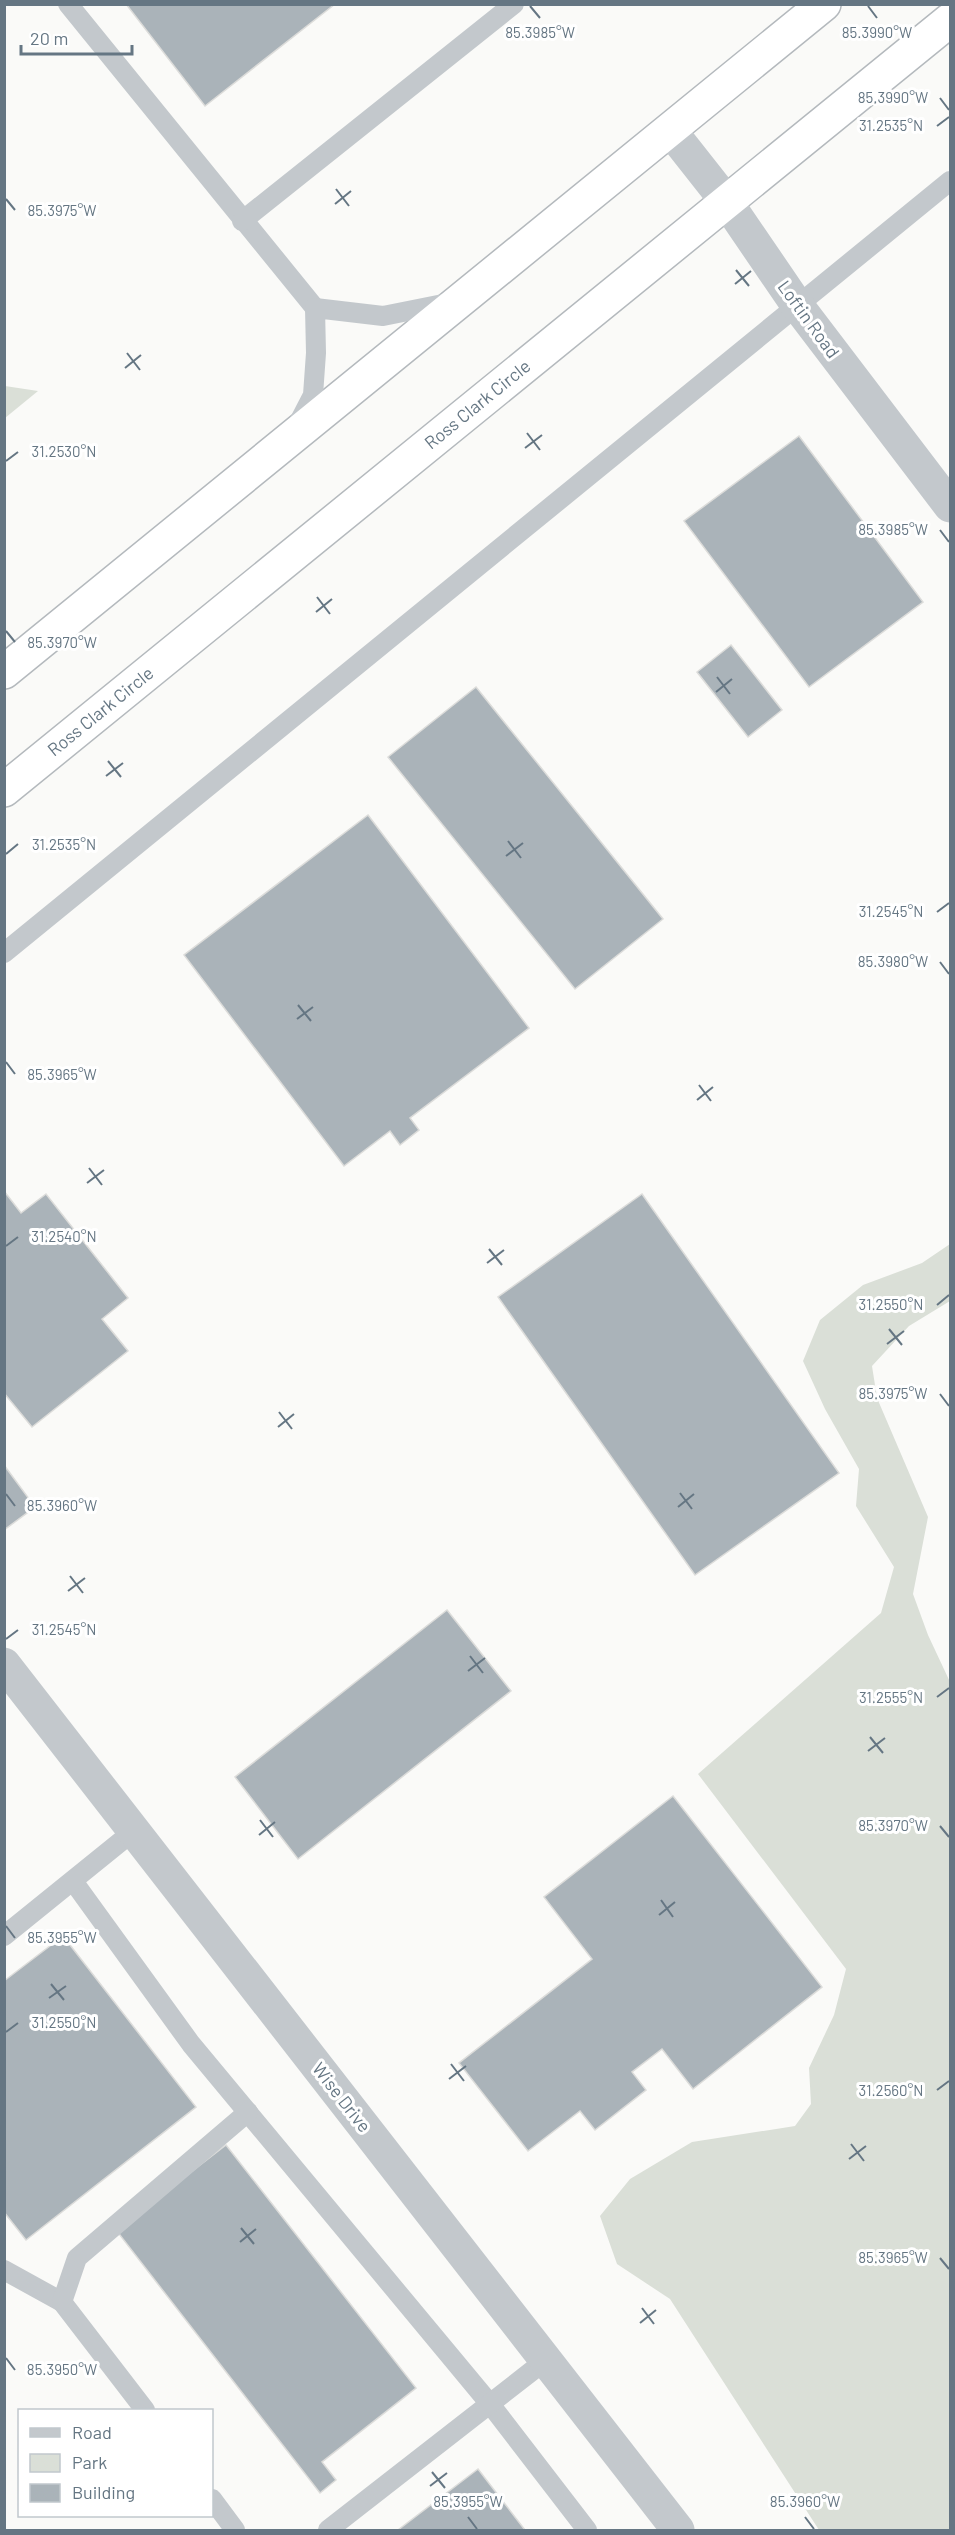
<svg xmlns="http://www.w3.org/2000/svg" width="955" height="2535" viewBox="0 0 955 2535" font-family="Barlow,sans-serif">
<rect width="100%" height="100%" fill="#fafaf8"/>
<g fill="#dadfd7">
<polygon points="5,386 38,391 5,418"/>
<polygon points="950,1244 950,1301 909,1326 872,1366 877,1398 928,1517 913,1594 928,1635 950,1682 950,2530 819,2530 670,2299 617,2264 600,2216 630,2179 692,2142 795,2126 811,2104 809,2068 834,2015 846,1969 698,1774 881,1613 894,1567 856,1506 859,1469 825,1409 803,1361 820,1320 863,1285 922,1263"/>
</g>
<g fill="#aab3b9" stroke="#dcdcda" stroke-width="1.5">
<polygon points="126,4 335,4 205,106"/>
<polygon points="799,436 923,602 809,687 684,521"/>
<polygon points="731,645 782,710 748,737 697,672"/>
<polygon points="476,687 663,919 575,989 388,757"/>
<polygon points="368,815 529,1028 410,1118 419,1130 400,1145 390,1131 344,1166 184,955"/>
<polygon points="4,1191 21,1213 46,1194 128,1298 102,1319 128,1351 32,1427 4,1393"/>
<polygon points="642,1194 839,1473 695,1575 498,1297"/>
<polygon points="4,1465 35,1507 4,1530"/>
<polygon points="447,1610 511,1691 298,1859 235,1777"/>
<polygon points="673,1796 822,1987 693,2089 662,2049 632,2072 646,2090 595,2130 580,2111 528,2151 459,2063 592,1959 544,1897"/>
<polygon points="63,1936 196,2107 26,2240 4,2212 4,1981"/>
<polygon points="226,2145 416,2388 322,2462 336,2480 320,2493 116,2230"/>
<polygon points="478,2469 525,2530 398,2530"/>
</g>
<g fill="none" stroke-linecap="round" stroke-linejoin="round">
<defs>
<g id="trunk">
<polyline points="4,672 824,4"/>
<polyline points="4,790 950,20"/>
</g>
</defs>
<use href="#trunk" stroke="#b4b9bd" stroke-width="36"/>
<g stroke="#c3c8cc" stroke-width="20">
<polyline points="68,4 315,308"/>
<polyline points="242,221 514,4"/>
<polyline points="298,424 313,395 316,353 315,308 383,316 448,303"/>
<polyline points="4,953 950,181"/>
<polyline points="73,1881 191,2044 490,2404 587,2530"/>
<polyline points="4,1936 135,1830"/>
<polyline points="4,2270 62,2302"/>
<polyline points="145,2410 62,2302 77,2258 248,2112"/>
<polyline points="212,2499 235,2530"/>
<polyline points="328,2530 546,2360"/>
</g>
<g stroke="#c3c8cc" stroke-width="33">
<polyline points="670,130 726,201 797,305 950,506"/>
<polyline points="4,1664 678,2530"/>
</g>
<use href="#trunk" stroke="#fff" stroke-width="33"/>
</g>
<path fill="none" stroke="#657683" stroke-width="2" d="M530,6L540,18M868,6L877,18M940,98L949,110M937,126L949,117M336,189L349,206M6,199L15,210M335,204L351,191M736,270L749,286M735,284L751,271M127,353L140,370M125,368L141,355M527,433L540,450M525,448L542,435M6,461L18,452M940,530L949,542M317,597L330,614M316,612L332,599M6,631L15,642M717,677L730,694M716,692L732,679M108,761L121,777M106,776L123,763M508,841L521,858M6,854L18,844M506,856L523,843M937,912L949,903M940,962L949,974M298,1005L311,1021M297,1019L313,1007M6,1062L15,1074M699,1085L711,1101M697,1100L713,1087M89,1168L102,1185M87,1183L104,1170M6,1246L18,1237M489,1249L502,1265M487,1263L504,1250M937,1305L949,1295M889,1329L902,1345M887,1344L904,1331M940,1394L949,1406M279,1412L292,1429M278,1427L294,1414M680,1493L692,1509M6,1494L15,1506M678,1507L694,1494M70,1576L83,1593M68,1591L85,1578M6,1639L18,1630M470,1656L483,1673M468,1671L485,1658M937,1697L949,1688M870,1737L883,1753M868,1751L885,1738M260,1820L273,1837M940,1826L949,1837M259,1835L275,1822M661,1900L673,1917M659,1915L675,1902M6,1926L15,1938M51,1984L64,2000M49,1998L66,1986M6,2032L18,2023M451,2064L464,2081M449,2079L466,2066M937,2090L949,2081M851,2144L864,2161M849,2159L866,2146M241,2228L254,2244M240,2242L256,2229M940,2258L949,2269M642,2308L654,2324M640,2323L656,2310M6,2358L15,2370M432,2472L445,2488M430,2486L447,2473M468,2517L477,2529M805,2517L814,2529"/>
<g text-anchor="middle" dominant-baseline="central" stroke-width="6" stroke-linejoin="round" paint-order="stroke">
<g font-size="18" fill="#657683" stroke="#fff">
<text transform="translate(809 319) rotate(54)">Loftin Road</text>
<text transform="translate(477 404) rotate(-39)">Ross Clark Circle</text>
<text transform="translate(100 711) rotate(-39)">Ross Clark Circle</text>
<text transform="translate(342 2097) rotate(52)">Wise Drive</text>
</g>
</g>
<g font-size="15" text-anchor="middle" fill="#657683" stroke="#fff" stroke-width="6" stroke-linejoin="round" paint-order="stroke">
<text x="540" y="38">85.3985°W</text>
<text x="877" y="38">85.3990°W</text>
<text x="893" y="103">85.3990°W</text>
<text x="891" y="131">31.2535°N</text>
<text x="62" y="216">85.3975°W</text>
<text x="64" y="457">31.2530°N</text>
<text x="893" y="535">85.3985°W</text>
<text x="62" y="648">85.3970°W</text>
<text x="64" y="850">31.2535°N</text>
<text x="891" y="917">31.2545°N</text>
<text x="893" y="967">85.3980°W</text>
<text x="62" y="1080">85.3965°W</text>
<text x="64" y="1242">31.2540°N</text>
<text x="891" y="1310">31.2550°N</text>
<text x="893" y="1399">85.3975°W</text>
<text x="62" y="1511">85.3960°W</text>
<text x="64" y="1635">31.2545°N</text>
<text x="891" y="1703">31.2555°N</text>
<text x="893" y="1831">85.3970°W</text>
<text x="62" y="1943">85.3955°W</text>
<text x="64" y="2028">31.2550°N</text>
<text x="891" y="2096">31.2560°N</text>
<text x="893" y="2263">85.3965°W</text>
<text x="62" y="2375">85.3950°W</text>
<text x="468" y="2507">85.3955°W</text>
<text x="805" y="2507">85.3960°W</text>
</g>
<rect width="955" height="2535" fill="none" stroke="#657683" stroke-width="12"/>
<rect x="18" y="2409" width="195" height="108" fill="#ffffff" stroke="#c1c8cd" stroke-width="1.5"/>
<rect x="30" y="2428" width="30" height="9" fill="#c3c8cc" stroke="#c1c8cd" stroke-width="1.5"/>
<text x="72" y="2439" font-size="18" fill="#657683">Road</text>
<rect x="30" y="2454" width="30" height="18" fill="#dadfd7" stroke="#c1c8cd" stroke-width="1.5"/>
<text x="72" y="2469" font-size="18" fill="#657683">Park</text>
<rect x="30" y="2484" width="30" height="18" fill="#aab3b9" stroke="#c1c8cd" stroke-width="1.5"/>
<text x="72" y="2499" font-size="18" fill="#657683">Building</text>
<path d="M21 45v9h111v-9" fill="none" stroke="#657683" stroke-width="3"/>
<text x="30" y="45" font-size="18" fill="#657683" stroke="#ffffff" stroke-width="4.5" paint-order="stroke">20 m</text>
</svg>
